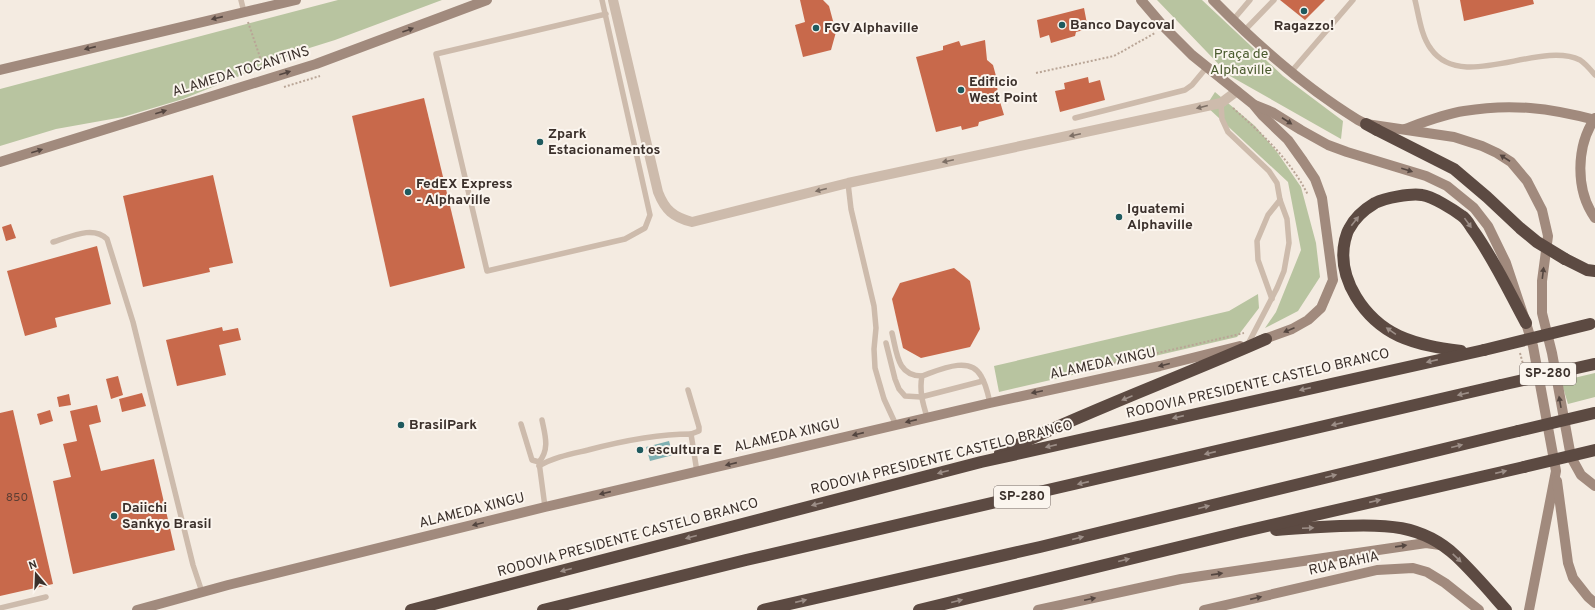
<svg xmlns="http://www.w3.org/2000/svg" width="1595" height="610" viewBox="0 0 1595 610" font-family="Overpass,sans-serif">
<rect width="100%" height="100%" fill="#f4ebe1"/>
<g fill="#b8c4a0">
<polygon points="338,0 442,0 335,40 303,50 183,99 123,117 56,129 0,146 0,89"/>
<polygon points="1157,0 1202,0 1283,76 1343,121 1341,139 1230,76"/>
<polygon points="1215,92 1255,126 1277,152 1301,187 1316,243 1320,277 1298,311 1265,328 1276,312 1301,250 1288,182 1206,106"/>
<polygon points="1258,294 1259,308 1237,337 999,392 994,366 1229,311"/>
<polygon points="1595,373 1595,397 1568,404 1561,381"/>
</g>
<polygon fill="#7fb0b2" points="669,441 673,455 650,461 646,447"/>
<g fill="#c8694b">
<polygon points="800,0 823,0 829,6 836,32 831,50 803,57 795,25 805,22"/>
<polygon points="1280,0 1325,0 1305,20"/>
<polygon points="1460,0 1533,0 1534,4 1464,21"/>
<polygon points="1084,8 1088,29 1076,32 1075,36 1051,43 1049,35 1040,38 1037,20"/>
<polygon points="985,40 987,60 993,65 996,76 998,95 1004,115 979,122 978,126 962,130 961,126 936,132 916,57 943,50 943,46 959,41 961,46"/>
<polygon points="1088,77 1089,83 1100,80 1105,100 1060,112 1055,91 1065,89 1064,83"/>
<polygon points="424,98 465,268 390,287 352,116"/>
<polygon points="213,175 233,263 209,268 210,272 143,287 123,196"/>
<polygon points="11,224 16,238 6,241 2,227"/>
<polygon points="97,246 111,304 55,318 57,327 25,336 7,271"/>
<polygon points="954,268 970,281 980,329 970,347 921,358 903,348 892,299 900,283"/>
<polygon points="222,327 223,331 238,328 241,340 219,345 226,375 177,386 166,340"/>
<polygon points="118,376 123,395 111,399 106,379"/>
<polygon points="142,393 146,406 122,412 119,399"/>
<polygon points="69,394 71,405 59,407 57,397"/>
<polygon points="97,405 101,422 89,425 101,471 154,459 175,550 73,574 53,481 71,477 63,444 77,441 70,411"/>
<polygon points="13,410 53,584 0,596 0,413"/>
<polygon points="50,410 53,421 40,425 37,414"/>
</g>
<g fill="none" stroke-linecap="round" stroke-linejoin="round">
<g stroke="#b9a596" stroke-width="2" stroke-dasharray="2 2" stroke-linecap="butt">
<polyline points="248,22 264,69"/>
<polyline points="1036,73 1114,56 1155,33"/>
<polyline points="284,87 320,76"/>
<path d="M1233,108C1262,134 1290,159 1308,195"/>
<polyline points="1520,353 1524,368"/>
<polyline points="1067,374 1244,333"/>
</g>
<g stroke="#cdbbac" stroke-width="5.5">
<polyline points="241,0 244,12"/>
<polyline points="602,0 650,215 645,228 625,239 487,271 436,54 606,14"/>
<path d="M1415,0C1419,16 1421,36 1431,49C1462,93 1539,40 1580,60C1586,64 1590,69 1595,75"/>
<polyline points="1233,20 1250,0"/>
<polyline points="1244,31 1274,0"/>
<polyline points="1291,72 1353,0"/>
<polyline points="1221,103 1222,119 1228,132 1269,171 1277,183 1280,200 1287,219 1289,243 1284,271 1277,288 1248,344"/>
<polyline points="1075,118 1185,90 1192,85 1207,67"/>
<polyline points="848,183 851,209 874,306 876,328 874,349 875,368 884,399 896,425"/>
<path d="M53,242C70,237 93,225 107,239L133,322L193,565L202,592"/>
<polyline points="1272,299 1258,260 1257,241 1268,215 1280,200"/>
<path d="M892,333C897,353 897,376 922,376"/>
<polyline points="886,343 895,379 899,389 905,396 921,397 983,381"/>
<polyline points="688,390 699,427 699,431 691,434"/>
<path d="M927,417C923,404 919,391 922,376C939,370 970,355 981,376C986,384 988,394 990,403"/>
<path d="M542,420C545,435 550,449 539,462L545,507"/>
<polyline points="521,424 532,460 539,462"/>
<path d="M539,466C554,457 571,454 588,450C622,441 656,434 691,434L697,472"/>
<polyline points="0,608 46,597"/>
</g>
<path stroke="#cdbbac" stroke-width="10" d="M613,0L658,192C665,210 673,217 692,222L848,183L1221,103L1237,91"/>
<g stroke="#a18a7d" stroke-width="10">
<polyline points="1141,0 1165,28 1192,55 1253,104 1263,116 1288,140 1303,161 1315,179 1322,198 1333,280 1321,308 1308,320 1292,329 1259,341"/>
<path d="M1213,0C1257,45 1304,87 1358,120L1366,124L1454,137L1482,146L1497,153L1511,162L1527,181L1542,210L1548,236L1542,281V313L1552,353L1571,457L1581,475L1595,486"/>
<polyline points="0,70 296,0"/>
<polyline points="1255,105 1272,112 1301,130 1328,145 1347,152 1426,176 1447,186 1474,208 1488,226 1506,263 1526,323 1533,346 1556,471 1529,610"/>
<path d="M1595,118C1576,146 1575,190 1595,218"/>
<path d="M1405,129C1424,122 1444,114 1464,111C1511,103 1550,108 1595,120"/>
<polyline points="0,162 316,64 487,0"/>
<polyline points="1557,481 1568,563 1573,578 1588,597 1595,603"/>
<polyline points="137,610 228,585 545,507 990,403 1160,366 1240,346"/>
<polyline points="1038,610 1181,579 1426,543 1440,545"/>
<polyline points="1204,610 1377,570 1413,568 1427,572 1445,583 1479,610"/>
</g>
<g stroke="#5c4a42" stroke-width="12">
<polyline points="1366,124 1377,130"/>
<polyline points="1565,259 1587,270 1595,271"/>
<path d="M1461,351C1440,348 1419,345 1399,336C1365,320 1336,279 1345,240C1346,237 1347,232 1349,229C1354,219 1365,209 1375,203C1385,198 1411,193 1422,195C1432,196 1454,210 1462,216C1467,219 1470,226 1473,230C1494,259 1509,292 1526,323"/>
<path d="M1000,453C1087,411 1178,378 1266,339"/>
<path d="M1276,530C1298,528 1319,527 1340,526C1384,524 1422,524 1456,556C1474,573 1490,592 1506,610"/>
<polyline points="411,610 981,462 1484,350"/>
<polyline points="543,610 746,560 1501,385"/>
<polyline points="763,610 1040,547 1518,431"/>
<polyline points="919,610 1241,532 1524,467"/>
</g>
<g stroke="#5c4a42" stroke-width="12">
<polyline points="1377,130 1454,169 1487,197 1520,228 1537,242 1565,259"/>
<polyline points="1484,350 1590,324"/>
<polyline points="1501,385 1594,364"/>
<polyline points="1518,431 1594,413"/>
<polyline points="1524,467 1595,450"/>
</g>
</g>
<defs><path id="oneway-solid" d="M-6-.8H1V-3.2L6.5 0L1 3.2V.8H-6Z"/></defs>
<g fill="#544640">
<use href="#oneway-solid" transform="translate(217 18) rotate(167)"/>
<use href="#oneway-solid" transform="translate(408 30) rotate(-20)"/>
<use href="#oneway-solid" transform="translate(90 48) rotate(167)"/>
<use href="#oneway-solid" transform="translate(285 73) rotate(-17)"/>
<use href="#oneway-solid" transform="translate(161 112) rotate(-17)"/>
<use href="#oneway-solid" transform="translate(1287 121) rotate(33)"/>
<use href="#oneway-solid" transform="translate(37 151) rotate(-17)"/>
<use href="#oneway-solid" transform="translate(1505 158) rotate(-147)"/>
<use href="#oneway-solid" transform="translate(1407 170) rotate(17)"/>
<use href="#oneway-solid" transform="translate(1543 273) rotate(-83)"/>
<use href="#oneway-solid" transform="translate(1289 330) rotate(157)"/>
<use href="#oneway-solid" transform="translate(1164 365) rotate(166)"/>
<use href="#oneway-solid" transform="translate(1037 392) rotate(168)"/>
<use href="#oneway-solid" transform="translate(1560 402) rotate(-100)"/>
<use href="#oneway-solid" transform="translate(911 421) rotate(167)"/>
<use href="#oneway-solid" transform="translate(858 434) rotate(167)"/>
<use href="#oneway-solid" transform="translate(731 464) rotate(167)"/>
<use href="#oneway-solid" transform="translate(605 493) rotate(167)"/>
<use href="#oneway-solid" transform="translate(478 524) rotate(166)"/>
<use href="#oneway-solid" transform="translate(1401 546) rotate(-8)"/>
<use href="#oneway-solid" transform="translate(1217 574) rotate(-8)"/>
<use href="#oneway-solid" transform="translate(1256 598) rotate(-13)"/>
<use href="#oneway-solid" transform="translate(1090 599) rotate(-12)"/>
</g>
<g fill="#7d6f65">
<use href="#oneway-solid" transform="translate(1202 107) rotate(166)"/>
<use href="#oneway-solid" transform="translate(1075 135) rotate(168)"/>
<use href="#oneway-solid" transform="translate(948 161) rotate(168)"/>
<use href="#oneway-solid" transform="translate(821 190) rotate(166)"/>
</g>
<g fill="#9c8e87">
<use href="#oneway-solid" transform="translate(1355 221) rotate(-52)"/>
<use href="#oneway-solid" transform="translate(1468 223) rotate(54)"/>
<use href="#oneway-solid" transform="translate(1391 331) rotate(-145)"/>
<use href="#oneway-solid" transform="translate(1432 361) rotate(167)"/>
<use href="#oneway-solid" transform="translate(1305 389) rotate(167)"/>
<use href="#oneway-solid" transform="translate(1463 394) rotate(167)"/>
<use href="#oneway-solid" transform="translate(1127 398) rotate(157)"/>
<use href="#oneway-solid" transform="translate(1178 417) rotate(167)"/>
<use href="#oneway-solid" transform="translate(1337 424) rotate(167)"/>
<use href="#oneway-solid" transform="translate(1051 446) rotate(167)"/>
<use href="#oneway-solid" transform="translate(1457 446) rotate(-14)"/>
<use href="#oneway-solid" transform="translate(1210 453) rotate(167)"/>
<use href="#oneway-solid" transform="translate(943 472) rotate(165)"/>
<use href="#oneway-solid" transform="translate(1501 472) rotate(-13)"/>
<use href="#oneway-solid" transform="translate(1331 476) rotate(-14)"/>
<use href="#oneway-solid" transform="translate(1083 483) rotate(167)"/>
<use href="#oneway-solid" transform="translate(1375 501) rotate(-13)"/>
<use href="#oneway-solid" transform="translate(817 504) rotate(165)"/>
<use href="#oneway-solid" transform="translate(1204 507) rotate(-14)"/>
<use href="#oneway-solid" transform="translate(1308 528) rotate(-3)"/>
<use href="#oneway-solid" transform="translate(691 537) rotate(165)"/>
<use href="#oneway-solid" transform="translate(1078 538) rotate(-14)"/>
<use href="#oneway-solid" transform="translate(1457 558) rotate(44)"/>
<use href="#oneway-solid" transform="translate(1124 560) rotate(-14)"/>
<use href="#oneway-solid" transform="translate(566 570) rotate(165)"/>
<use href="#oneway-solid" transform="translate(801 601) rotate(-13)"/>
<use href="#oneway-solid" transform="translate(957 601) rotate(-14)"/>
</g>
<g fill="#1f5a5e" stroke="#fbf5ee" stroke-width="1.5">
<circle cx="1304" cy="11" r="4"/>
<circle cx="1062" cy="25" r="4"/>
<circle cx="816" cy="28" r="4"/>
<circle cx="961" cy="90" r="4"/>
<circle cx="540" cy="142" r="4"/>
<circle cx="408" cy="192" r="4"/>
<circle cx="1119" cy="217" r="4"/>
<circle cx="401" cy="425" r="4"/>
<circle cx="640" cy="450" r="4"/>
<circle cx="114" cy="516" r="4"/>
</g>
<g text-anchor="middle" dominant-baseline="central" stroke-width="4" stroke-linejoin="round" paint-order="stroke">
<g font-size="12" fill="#5e3e33">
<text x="17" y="498">850</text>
</g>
<g fill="#fbf5ee" stroke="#756b66" stroke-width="1">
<rect x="1520" y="363" width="56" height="22" rx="3"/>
<rect x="994" y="486" width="56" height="22" rx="3"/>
</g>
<g font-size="13" font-weight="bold" fill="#3b302b">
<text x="1548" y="374">SP-280</text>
<text x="1022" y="497">SP-280</text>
</g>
<g font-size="14" font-weight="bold" fill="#3b302b" stroke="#fbf5ee" text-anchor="start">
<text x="1070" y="25">Banco Daycoval</text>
<text x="1304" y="26" text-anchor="middle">Ragazzo!</text>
<text x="824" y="28">FGV Alphaville</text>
<text x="969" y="82">Edificio<tspan x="969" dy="16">West Point</tspan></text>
<text x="548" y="134">Zpark<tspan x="548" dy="16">Estacionamentos</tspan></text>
<text x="416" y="184">FedEX Express<tspan x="416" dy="16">- Alphaville</tspan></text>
<text x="1127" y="209">Iguatemi<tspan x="1127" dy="16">Alphaville</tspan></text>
<text x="409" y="425">BrasilPark</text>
<text x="648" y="450">escultura E</text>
<text x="122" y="508">Daiichi<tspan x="122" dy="16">Sankyo Brasil</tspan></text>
</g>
<g font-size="14" fill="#4a5a2e" stroke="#fbf5ee">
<text x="1241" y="54">Praça de<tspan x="1241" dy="16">Alphaville</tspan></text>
</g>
<g font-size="14" fill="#3b302b" stroke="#fbf5ee">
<text transform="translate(241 72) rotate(-17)">ALAMEDA TOCANTINS</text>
<text transform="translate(1103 364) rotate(-12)">ALAMEDA XINGU</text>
<text transform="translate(1258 384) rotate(-13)">RODOVIA PRESIDENTE CASTELO BRANCO</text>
<text transform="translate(787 436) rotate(-13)">ALAMEDA XINGU</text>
<text transform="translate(942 458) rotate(-14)">RODOVIA PRESIDENTE CASTELO BRANCO</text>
<text transform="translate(472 511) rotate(-14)">ALAMEDA XINGU</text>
<text transform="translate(628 538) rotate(-15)">RODOVIA PRESIDENTE CASTELO BRANCO</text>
<text transform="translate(1344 564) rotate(-12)">RUA BAHIA</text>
</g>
</g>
<g transform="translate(36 574) rotate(341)" stroke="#fbf5ee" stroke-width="3" paint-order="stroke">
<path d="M0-3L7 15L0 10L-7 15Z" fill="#3b302b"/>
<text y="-6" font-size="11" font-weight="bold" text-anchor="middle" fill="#3b302b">N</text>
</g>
</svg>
